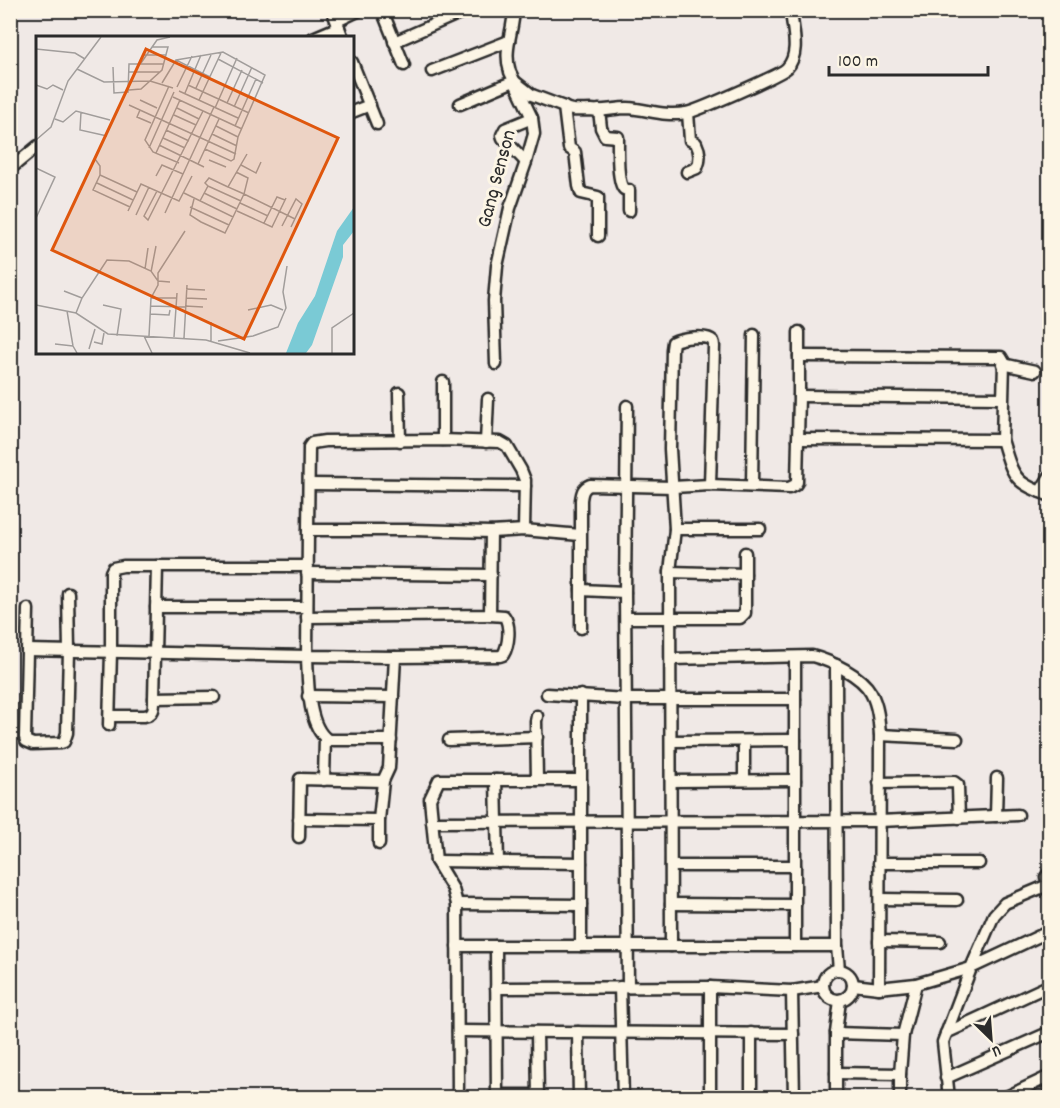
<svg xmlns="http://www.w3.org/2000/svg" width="1060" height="1108" viewBox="0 0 1060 1108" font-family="Dekko,sans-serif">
<rect width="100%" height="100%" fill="#f0e9e6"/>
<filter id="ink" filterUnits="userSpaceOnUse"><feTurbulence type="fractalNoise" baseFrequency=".0167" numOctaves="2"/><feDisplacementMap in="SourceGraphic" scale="12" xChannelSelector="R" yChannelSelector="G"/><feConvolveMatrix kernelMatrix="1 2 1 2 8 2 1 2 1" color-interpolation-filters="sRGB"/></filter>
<g filter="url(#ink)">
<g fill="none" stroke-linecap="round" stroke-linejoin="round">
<defs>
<g id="minor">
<polyline points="332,10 343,38"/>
<polyline points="382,10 404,65"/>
<polyline points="337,21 360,10"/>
<polyline points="313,38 339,27"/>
<polyline points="394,42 467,10"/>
<polyline points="352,62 377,124"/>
<polyline points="432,71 509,41"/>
<path d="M460,104L514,81L532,95L564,107C571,112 582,110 591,110C603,112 615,108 627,108C648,109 663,117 686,113C695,112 782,74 787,68C801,53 792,28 791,10"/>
<polyline points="564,107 569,148 575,152 579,186 581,193 598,197 598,236"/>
<path d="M599,110L601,128L605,136L618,137C618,146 617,183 624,189C625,190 627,190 629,190V211"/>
<polyline points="352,112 370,105"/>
<polyline points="526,162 503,138 502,135 505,129 532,118"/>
<polyline points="10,169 38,146"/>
<path d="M687,172L697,168C701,159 700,151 696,143L690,140L688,113"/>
<polyline points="799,356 1001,357 1004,362 1002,440"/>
<path d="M496,364L494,301L497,266L510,208L526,162L534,134L532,118L510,72C503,51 513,32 514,10"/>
<polyline points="1003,364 1035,371"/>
<polyline points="443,382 443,440"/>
<polyline points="399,393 400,441"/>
<polyline points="799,396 1002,398"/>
<polyline points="627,406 625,592 628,987"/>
<path d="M798,439L1002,440C1007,454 1010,474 1023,483C1031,489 1041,492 1050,496"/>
<polyline points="486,442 488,399"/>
<polyline points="309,484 525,486"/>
<polyline points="752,486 754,335"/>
<polyline points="1040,492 1050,476"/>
<polyline points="675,529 760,529"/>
<polyline points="308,530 309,447 312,443 325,441 443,440 500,442 507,446 521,470 525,480 524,530"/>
<polyline points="670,572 745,574"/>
<polyline points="307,573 491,575"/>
<polyline points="581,590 625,592"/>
<polyline points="156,607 307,607"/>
<polyline points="28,609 25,737 26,741 33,744 61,743 64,742 67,733 69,651 68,593"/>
<polyline points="307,617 490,615 491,532"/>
<polyline points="626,618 740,618 745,613 745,553"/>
<path d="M581,628V500C582,492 583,488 590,485L673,487L710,485L789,488L795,485L797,482L799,396V332"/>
<path d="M27,650L307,656C308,679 307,726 328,740H391"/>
<path d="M395,657L500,656L503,655C509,645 511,625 504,616L490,615"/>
<polyline points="795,657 795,946"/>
<path d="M671,659L812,656C831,661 861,675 871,693C878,706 879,721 880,735L879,988"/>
<polyline points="836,665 837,946 839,970"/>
<polyline points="547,694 626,699 795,699"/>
<polyline points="308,696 393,697"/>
<polyline points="154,698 214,697"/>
<path d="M110,716H144C155,715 154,706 154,698L157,566"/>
<polyline points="537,716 536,721 537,780"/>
<polyline points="109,725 111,652 111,572 113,568 123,566 307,566"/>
<polyline points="880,735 957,739"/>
<polyline points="449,740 537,737"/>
<polyline points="671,741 795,740"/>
<polyline points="744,741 744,780"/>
<polyline points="324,780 325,738"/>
<polyline points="496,780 498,862"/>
<polyline points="671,781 795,780"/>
<polyline points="879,783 954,782 958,785 958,787 959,818"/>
<polyline points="996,816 997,778"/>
<polyline points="299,819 379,820"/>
<polyline points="432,822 879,821 1018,815"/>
<polyline points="299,837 300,779 383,781"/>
<polyline points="379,844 379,820 383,781 389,768 395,657 307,656 308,530 412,530 491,532 524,530 580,535"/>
<polyline points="436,861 581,863"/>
<polyline points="879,863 979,863"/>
<polyline points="671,866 795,866"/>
<polyline points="1050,872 1046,877 1050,887"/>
<polyline points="880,899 957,900"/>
<polyline points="457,904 581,905"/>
<polyline points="671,904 795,905"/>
<polyline points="879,941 940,942"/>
<polyline points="457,946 837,946"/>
<polyline points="496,946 497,1098"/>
<polyline points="581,946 581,695"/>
<path d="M671,946L670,572L675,529L670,449L672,349L673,342C680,338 707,334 713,341C714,343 714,345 714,346L710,485"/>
<circle cx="838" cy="985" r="15"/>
<polyline points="853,985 879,988 916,984 971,968 1050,931"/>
<polyline points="620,987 623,1098"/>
<polyline points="496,988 710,987 792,991 823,986"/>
<polyline points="792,991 794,1098"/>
<polyline points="458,1031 793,1034"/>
<polyline points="537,1032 538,1098"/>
<polyline points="578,1032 579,1098"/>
<polyline points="751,1033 751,1098"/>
<polyline points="836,1033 903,1035"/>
<polyline points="946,1033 1050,985"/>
<polyline points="836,1073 900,1074"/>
<polyline points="946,1078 1050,1032"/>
<polyline points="497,1095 538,1095"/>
<polyline points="458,1098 457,904 453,889 436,861 430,799 439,780 581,780"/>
<polyline points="710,1098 710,987"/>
<polyline points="836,1098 836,1033 840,1000"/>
<polyline points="900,1098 900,1074 903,1035 916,984"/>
<polyline points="949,1098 943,1042 971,968 994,915 1005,903 1048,885"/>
<polyline points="1004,1098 1050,1076"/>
<polyline points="1047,1098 1050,1090"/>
</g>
</defs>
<use href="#minor" stroke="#2b2b2b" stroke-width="15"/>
<use href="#minor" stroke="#fcf5e5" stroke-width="10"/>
</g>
</g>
<g text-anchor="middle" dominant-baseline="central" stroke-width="6" stroke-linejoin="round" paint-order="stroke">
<g font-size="21" fill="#2b2b2b" stroke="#fcf5e5">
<text transform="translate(498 179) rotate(-75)">Gang Senson</text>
</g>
</g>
<g transform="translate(36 36)">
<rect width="318" height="318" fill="#f0e9e6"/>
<path d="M318,171V195L307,209V221L276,309L270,317H250L262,287L279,260L301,195Z" fill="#7acad5"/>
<path fill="none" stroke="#a19d9b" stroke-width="1.5" d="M0,13L39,17L49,23M108,19H130M182,23L227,47M140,24L187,16L229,39L202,101L198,123L195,125L169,113M105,27L121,4L134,1M77,31L78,57L92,56L93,28H128M41,33L68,46L114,45L137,52M93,36H124M126,47L140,24L174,41M0,49L11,53L17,49L27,54M152,49L213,77M133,50L109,104L117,116L143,127M141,51L156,20M160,52L175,19M93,54L105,53L126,34L132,11H116M143,55L202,82M149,57L165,19M137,61L206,93M104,64L121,72M163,64L185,17M191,67L206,34M93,69L200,118M198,71L216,31M141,72L163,83M179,72L201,22M104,74L101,81L115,87M45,76L44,94L71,100M138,79L160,89M19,83L27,86L40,75L74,84M180,90L202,101M199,90L220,43M130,94L153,105M176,98L201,110M127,102L149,112M0,104L15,91L32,45L65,1M123,109L168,131M113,112L138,56M120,117L144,64M59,123L64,130V139L101,156M173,124L190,131M162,128L183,83M205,129L220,137L225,126M0,132L19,141L0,182M200,136L212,142L208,158L259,183M64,139L57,154L94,171M120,140L126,129L147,138M61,147L97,164M172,150L169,147L173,142L192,151M121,155L108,180L112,184L167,75M148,157L197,181L208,158L192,151L211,118M168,157L201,173M158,163L154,179L165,186L189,197L197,181M164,165L172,150L205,165M204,167L232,180M154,171L193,189M92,175L105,148L143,165L156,140M201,175L236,191L250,162M129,177L178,71M100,179L113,151M228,187L241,161L249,164M246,190L260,163L266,168L255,191M109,233L112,212M115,236L120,210M150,253L169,254M28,255L46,262M115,262H140M150,262L171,263M0,269L40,277L72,298L170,304L214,317M67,269L85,273L81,300M114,270L149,271M149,270L167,271M212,274L235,269L247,274M31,275L37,310L41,317M40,277L46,262L71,224L93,225L115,235L122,245L134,246M114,278L133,279L134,274M108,300L116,317M113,300L115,262L122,249V237L149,195M138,301L141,257M148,302L151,249M175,305V286M182,305L217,300L242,291L250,272L247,256L251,230M58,306L66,308L68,297M19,308L37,310M53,313L59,293M296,317V292L318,277"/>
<path fill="#df570e" fill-opacity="0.15" stroke="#df570e" stroke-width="3" d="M110,13L302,102L208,303L16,214Z"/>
<rect width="318" height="318" fill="none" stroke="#2b2b2b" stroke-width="3"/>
</g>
<rect width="1060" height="1108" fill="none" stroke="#fcf5e5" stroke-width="36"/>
<rect x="18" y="18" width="1024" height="1072" fill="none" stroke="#2b2b2b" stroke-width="2" filter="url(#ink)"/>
<g transform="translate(991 1039) rotate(155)" stroke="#fcf5e5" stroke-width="4.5" paint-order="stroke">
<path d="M0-4.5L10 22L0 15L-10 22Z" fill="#2b2b2b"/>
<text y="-9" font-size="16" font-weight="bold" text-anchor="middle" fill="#2b2b2b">U</text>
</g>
<path d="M829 66v9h159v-9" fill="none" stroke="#2b2b2b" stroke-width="3"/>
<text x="838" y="66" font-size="18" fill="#2b2b2b" stroke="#fcf5e5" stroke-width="4.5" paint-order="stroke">100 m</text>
</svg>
